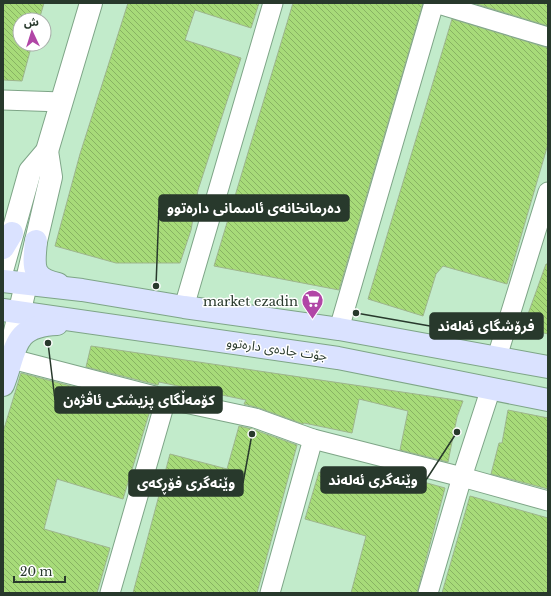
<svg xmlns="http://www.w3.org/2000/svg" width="551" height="596" viewBox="0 0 551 596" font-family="'Libre Baskerville','Noto Sans Arabic',serif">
<defs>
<pattern id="building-back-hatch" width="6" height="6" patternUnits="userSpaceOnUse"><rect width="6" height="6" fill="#a7db79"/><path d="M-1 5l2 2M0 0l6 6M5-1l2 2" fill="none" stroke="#88b363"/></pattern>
</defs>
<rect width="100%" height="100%" fill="#c2ebcb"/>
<g fill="url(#building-back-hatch)" stroke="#9eb58d">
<polygon points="3,3 44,3 39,20 20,20 20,44 32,44 22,81 3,80"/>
<polygon points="128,3 259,3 251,28 195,10 185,40 241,58 198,190 191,230 180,263 116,263 55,246 80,154"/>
<polygon points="293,3 423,3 339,290 214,266"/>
<polygon points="473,3 548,3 548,26"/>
<polygon points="452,19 548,48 548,144 507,284 443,266 436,274 423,316 368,299"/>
<polygon points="546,264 548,264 548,334 523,328"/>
<polygon points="91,346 259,371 463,401 457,417 448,462 400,450 408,411 359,399 352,433 304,423 303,424 259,408 244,404 246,400 159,382 158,385 86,367"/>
<polygon points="21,373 151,407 123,499 57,479 44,529 110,548 97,593 3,593 3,432"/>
<polygon points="508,410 548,418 548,489 491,474 499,443 502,443"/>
<polygon points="239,426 252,429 297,445 257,593 133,593 170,454 227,469"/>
<polygon points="384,471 445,488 417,593 351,593 366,536 305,519 319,472 379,490"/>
<polygon points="470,496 548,518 548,593 442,593"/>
</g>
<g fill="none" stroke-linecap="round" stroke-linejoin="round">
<defs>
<g id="minor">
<polyline points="435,3 548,37"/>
<polyline points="3,100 62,102"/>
<polyline points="184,307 273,3"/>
<polyline points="339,329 434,3"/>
<polyline points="497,357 548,192"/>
<polyline points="12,359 166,399 255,418 313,439 462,477 548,501"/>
<polyline points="110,593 166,399"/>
<polyline points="270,593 313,439"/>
<polyline points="428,593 462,477 491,388"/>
</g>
<g id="tertiary">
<polyline points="3,267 30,171 47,151 91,3"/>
<polyline points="9,357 51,177 47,151"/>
</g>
<g id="secondary">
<path d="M36,241C34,265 30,278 58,284"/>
<polyline points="3,248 12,233"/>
<polyline points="3,281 82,290 184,307 339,329 548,367"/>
<polyline points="3,310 338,358 548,400"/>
<path d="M3,385C17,350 11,326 57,324"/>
</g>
</defs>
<use href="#minor" stroke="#7ea587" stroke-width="21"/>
<use href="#tertiary" stroke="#7ea587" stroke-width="24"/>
<use href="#secondary" stroke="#7ea587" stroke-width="24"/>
<use href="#minor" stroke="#fff" stroke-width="19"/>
<use href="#tertiary" stroke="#fff" stroke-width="22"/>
<use href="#secondary" stroke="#dae2ff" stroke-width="22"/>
</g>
<defs>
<symbol id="supermarket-pin" viewBox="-11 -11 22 30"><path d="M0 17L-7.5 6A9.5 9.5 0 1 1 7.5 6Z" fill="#b146a6" stroke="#fff"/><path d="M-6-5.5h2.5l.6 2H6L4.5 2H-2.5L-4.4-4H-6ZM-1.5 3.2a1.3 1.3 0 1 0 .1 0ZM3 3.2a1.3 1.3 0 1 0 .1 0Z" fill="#fff"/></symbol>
</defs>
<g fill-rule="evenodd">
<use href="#supermarket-pin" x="300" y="288" width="25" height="34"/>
</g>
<g text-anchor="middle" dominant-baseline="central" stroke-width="3" stroke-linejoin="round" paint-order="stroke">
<g font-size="13" fill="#28392c" stroke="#fff" text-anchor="end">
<text x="298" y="301">market ezadin</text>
</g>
<g font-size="13" fill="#28392c" stroke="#fff">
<text transform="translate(277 349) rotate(8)">جۆت جادەی دارەتوو</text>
</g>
</g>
<path fill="none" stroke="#28392c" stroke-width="1.5" d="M156 286L159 208M356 313L430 326M48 343L55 400M457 432L426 480M252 434L243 483"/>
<g fill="#28392c" stroke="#fff" stroke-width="1.5">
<circle cx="156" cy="286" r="4"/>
<circle cx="356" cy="313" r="4"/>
<circle cx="48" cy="343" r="4"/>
<circle cx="457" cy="432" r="4"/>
<circle cx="252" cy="434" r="4"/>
</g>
<g fill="#28392c" stroke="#28392c" stroke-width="1.5">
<rect x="159" y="195" width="190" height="26" rx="4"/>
<rect x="430" y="313" width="113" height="26" rx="4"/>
<rect x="55" y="387" width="167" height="26" rx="4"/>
<rect x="321" y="467" width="105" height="26" rx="4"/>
<rect x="129" y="470" width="114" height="26" rx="4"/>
</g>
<g font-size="14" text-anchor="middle" font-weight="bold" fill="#fff">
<text x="254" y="213">دەرمانخانەی ئاسمانی دارەتوو</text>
<text x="486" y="331">فرۆشگای ئەلەند</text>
<text x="139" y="405">کۆمەڵگای پزیشکی ئاڤژەن</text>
<text x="373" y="485">وێنەگری ئەلەند</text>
<text x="186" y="488">وێنەگری فۆڕکەی</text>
</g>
<rect width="551" height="596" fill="none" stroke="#28392c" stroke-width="8"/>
<g transform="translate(32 32) rotate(356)"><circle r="19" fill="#ffffff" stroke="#a9b0ab"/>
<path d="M0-3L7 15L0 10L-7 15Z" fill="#b146a6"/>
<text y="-6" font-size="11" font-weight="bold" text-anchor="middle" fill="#28392c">ش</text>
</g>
<path d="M14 576v6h51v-6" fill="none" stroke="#28392c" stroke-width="2"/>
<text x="20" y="576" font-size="12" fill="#28392c" stroke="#ffffff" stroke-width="3" paint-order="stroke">20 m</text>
</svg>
